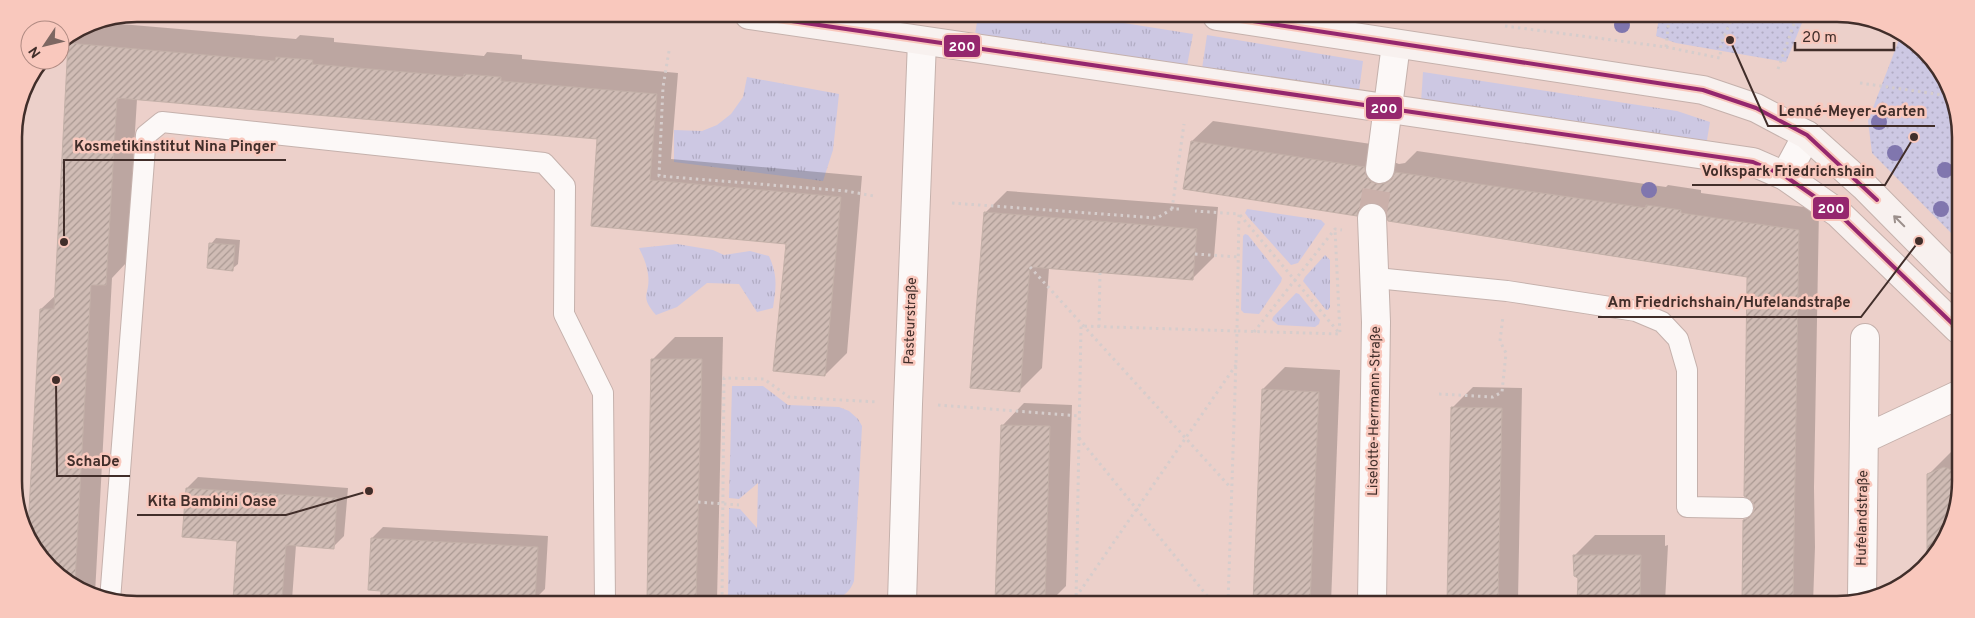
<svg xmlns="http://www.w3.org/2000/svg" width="1975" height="618" viewBox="0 0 1975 618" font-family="Overpass,sans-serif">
<defs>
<pattern id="grass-tufts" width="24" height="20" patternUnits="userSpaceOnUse" patternTransform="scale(1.25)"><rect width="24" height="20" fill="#cdc8e3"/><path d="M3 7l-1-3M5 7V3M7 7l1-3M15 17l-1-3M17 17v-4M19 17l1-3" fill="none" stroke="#b1acc3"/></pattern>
<pattern id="park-dots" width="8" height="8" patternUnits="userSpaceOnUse" patternTransform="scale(1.25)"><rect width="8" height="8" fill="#cdc8e3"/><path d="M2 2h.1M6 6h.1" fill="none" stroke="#b1acc3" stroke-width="1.8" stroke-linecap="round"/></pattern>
<pattern id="building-hatch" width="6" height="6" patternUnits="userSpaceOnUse" patternTransform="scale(1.25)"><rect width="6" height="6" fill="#d0bcb5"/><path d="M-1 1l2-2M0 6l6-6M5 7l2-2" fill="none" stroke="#aa9993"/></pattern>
</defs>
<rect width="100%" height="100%" fill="#ecd0ca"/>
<g fill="url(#grass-tufts)">
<polygon points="978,16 1080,16 1193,34 1187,66 975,34"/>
<polygon points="1207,35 1363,61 1359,91 1202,69"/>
<polygon points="1423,72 1677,111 1710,122 1706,146 1421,103"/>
<polygon points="747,77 839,94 833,150 823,181 674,162 674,130 702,131 717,125 731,114 743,97"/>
<polygon points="1247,209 1321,220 1325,224 1298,263 1291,265 1248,217 1245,213"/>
<polygon points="1245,234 1248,235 1282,278 1281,282 1259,314 1244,313 1241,310 1243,236"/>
<path d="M677,244L713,250L724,255L750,251L769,256C778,276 776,287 773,308L757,312L739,284L707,283L677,307L656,315C638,294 651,296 648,274C647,265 643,256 639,248Z"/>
<polygon points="1325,255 1330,260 1330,307 1328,310 1326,310 1303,281 1305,277"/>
<polygon points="1296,293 1299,294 1320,320 1319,324 1315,327 1278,325 1272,320 1273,317"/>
<path d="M732,386H763L788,405L839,407L849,411L858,419L862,426L854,581C842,613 810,589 787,602L728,601L729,508L740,509L757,528L758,483L739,499L729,498Z"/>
</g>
<g fill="url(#park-dots)">
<polygon points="1659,18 1804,18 1786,62 1676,43 1656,36"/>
<polygon points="1900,37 1930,56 1959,113 1958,240 1872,153 1868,121"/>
</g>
<g fill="#0003">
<polygon points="97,22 296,39 300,35 334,38 334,42 484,56 487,52 522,55 522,59 678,73 671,159 862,176 847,353 825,375 787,243 592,225 598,138 137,99 127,262 112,278 95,594 45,562 29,531 41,309 56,295 70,43 89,24"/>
<polygon points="1213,121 1385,146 1391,161 1399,164 1405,163 1417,151 1666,187 1668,185 1701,190 1701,193 1819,209 1814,488 1815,547 1813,604 1743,604 1745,520 1756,509 1748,275 1386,209 1380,203 1372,201 1356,215 1192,141"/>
<polygon points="1007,191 1218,207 1214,257 1192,279 1049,268 1042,368 1019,391 985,213"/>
<polygon points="216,238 240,240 238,264 232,269 211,244"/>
<polygon points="675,337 723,337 717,601 648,601 653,359"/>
<polygon points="1285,367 1340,370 1331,603 1255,603 1263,389"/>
<polygon points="1473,387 1522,388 1518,601 1578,600 1579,578 1575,555 1595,535 1665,535 1665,546 1668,545 1665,602 1670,604 1448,603 1452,408"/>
<polygon points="1024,403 1072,405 1066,586 1050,602 996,602 1002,426"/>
<polygon points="1957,449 1957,513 1940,550 1928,563 1929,474 1951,452"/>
<polygon points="198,477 348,488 344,536 333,547 296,545 292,600 234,600 238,540 187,488"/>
<polygon points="383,527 548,536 545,589 534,600 442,594 442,601 381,601 382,589 372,538"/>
</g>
<g fill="url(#building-hatch)" stroke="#c3b0a8">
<polygon points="68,43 275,61 276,57 313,60 312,64 464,77 464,74 501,77 501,81 657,94 650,180 841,197 825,376 773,371 786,244 591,226 597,139 117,98 106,285 91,285 75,581 45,562 28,529 40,309 54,309"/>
<polygon points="1191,141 1365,167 1366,175 1370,181 1378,184 1386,183 1392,179 1395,172 1646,208 1646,205 1681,210 1681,213 1799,230 1793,604 1742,604 1743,520 1749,518 1755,509 1753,502 1744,496 1747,277 1388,221 1385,209 1380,204 1372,202 1363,205 1358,210 1357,216 1183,189"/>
<polygon points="984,212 1197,229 1193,280 1030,267 1020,392 970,388"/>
<polygon points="209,243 235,245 233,271 207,268"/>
<polygon points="651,359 702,359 696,601 647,601"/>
<polygon points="1262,389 1319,392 1310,603 1253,603"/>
<polygon points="1451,407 1502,408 1498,603 1447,603"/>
<polygon points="1001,425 1050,426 1045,602 995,602"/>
<polygon points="1944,467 1957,472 1957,513 1940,550 1927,564 1927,474"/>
<polygon points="186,488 337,498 334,549 286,545 282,600 233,600 237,541 182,537"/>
<polygon points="371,538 538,547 535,601 432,595 432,601 380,601 381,591 368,590"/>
<polygon points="1573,555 1641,555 1640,604 1577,603 1578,578 1574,576"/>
</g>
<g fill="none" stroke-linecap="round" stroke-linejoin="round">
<polyline stroke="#cab0aa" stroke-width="28" stroke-dasharray="28 14" stroke-linecap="butt" points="1372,218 1380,169"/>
<defs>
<g id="lane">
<polyline points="1376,278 1507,291 1636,311 1662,322 1678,339 1687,370 1687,507 1743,508"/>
<polyline points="110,600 146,135 162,122 544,163 565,186 564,314 603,393 605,601"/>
</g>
<g id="street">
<polyline points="1380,169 1396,44"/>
<polyline points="1785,176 1807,135"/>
<polyline points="1864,439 1958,395"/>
<polyline points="1862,598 1865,338"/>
<polyline points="902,602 908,404 922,41"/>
<polyline points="1372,603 1376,322 1372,218"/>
</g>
<g id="secondary">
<polyline points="749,15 1753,162 1785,176 1838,213 1958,329"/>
<polyline points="1217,16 1703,90 1756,108 1807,135 1864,186 1958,281"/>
</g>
</defs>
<use href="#lane" stroke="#c5b1ac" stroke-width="22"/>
<use href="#street" stroke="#c5b1ac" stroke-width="30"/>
<use href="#secondary" stroke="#c5b1ac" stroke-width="30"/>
<g stroke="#d6cdcc" stroke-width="3" stroke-dasharray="2.5 4" stroke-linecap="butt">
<polyline points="1505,26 1666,47 1720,58 1721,44 1732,18"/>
<polyline points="1666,47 1669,18"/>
<polyline points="669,51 663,87 659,176 846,191 874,196"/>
<polyline points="1778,69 1796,18"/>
<polyline points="1860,83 1950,96"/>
<polyline points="952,203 1157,218 1172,209 1180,209"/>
<polyline points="1172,209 1184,124"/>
<polyline points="1240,215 1340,334"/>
<polyline points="1195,254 1239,257"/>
<polyline points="1030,267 1231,488"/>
<polyline points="1099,327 1100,273"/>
<polyline points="1254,332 1335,229 1342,230"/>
<polyline points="1439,394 1493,397 1502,392 1506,353 1500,341 1503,316"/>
<polyline points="938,405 1079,416"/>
<polyline points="1079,438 1213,603"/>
<polyline points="698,502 739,505"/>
<polyline points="1076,597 1236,365"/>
<polyline points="722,601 724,378 764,379 789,397 877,402"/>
<polyline points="1076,602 1081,326 1237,331 1239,214 1195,211"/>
<polyline points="1228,603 1237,331 1340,334 1335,229"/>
</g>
<use href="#lane" stroke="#fcf8f7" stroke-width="20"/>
<use href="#street" stroke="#fcf8f7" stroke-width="28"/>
<use href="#secondary" stroke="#f8f1ef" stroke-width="28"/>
<defs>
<g id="bus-1">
<polyline points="751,15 1753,162 1785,176 1838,213 1958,329"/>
<polyline points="1220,16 1703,90 1756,108 1807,135 1877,200"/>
</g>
</defs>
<use href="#bus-1" stroke="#f9c8bd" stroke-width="8"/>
<use href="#bus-1" stroke="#95276e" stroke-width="4"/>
</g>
<g fill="#8076ae">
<circle cx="1622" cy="25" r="8"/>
<circle cx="1879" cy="122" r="8"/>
<circle cx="1895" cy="153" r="8"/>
<circle cx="1945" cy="170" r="8"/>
<circle cx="1649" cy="190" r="8"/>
<circle cx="1941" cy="209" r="8"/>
</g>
<defs><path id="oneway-shaft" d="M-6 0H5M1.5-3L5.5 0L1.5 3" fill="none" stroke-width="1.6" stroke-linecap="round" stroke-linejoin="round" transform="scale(1.25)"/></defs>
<use stroke="#9c908c" href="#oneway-shaft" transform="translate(1899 221) rotate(-135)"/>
<g text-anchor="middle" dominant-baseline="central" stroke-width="5" stroke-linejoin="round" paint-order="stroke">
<g font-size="14" fill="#412e2a" stroke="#f9c8bd">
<text transform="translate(911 321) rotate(-88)">Pasteurstraße</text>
<text transform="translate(1375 411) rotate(-89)">Liselotte-Herrmann-Straße</text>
<text transform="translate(1863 518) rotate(-89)">Hufelandstraße</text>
</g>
</g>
<path d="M0 0H1975V618H0ZM137 22H1837A115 115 0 0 1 1952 137V481A115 115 0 0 1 1837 596H137A115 115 0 0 1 22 481V137A115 115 0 0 1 137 22Z" fill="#f9c8bd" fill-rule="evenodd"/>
<path fill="none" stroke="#412e2a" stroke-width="2.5" d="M137 22H1837A115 115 0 0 1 1952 137V481A115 115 0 0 1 1837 596H137A115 115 0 0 1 22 481V137A115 115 0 0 1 137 22Z"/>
<path fill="none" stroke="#412e2a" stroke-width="2" d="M1730 40L1768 126H1935M64 242L64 160H286M1914 137L1885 185H1692M1919 241L1861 317H1598M56 380L57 476H130M369 491L286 515H137"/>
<g fill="#412e2a" stroke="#f9c8bd" stroke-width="2">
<circle cx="1730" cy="40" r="5"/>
<circle cx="64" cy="242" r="5"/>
<circle cx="1914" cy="137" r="5"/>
<circle cx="1919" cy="241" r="5"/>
<circle cx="56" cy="380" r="5"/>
<circle cx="369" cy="491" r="5"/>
</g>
<g font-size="15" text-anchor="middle" font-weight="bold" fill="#412e2a" stroke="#f9c8bd" stroke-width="5" stroke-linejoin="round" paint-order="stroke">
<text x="1852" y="116">Lenné-Meyer-Garten</text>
<text x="175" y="151">Kosmetikinstitut Nina Pinger</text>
<text x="1788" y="176">Volkspark Friedrichshain</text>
<text x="1729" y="307">Am Friedrichshain/Hufelandstraße</text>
<text x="93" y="466">SchaDe</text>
<text x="212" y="506">Kita Bambini Oase</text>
</g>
<g stroke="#f9c8bd" stroke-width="2">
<rect x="943" y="34" width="38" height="24" rx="5" fill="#95276e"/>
<rect x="1365" y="96" width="38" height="24" rx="5" fill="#95276e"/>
<rect x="1812" y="196" width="38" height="24" rx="5" fill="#95276e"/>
</g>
<g font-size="14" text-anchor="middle" font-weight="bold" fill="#fff">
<text x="962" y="51">200</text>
<text x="1384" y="113">200</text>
<text x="1831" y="213">200</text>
</g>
<g transform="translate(45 45) rotate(235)"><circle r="24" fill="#f9c8bd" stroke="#af8a82"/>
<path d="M0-4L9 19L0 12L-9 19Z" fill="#7d6762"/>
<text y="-8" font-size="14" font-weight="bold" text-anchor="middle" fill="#412e2a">N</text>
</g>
<path d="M1795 42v8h99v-8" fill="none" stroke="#412e2a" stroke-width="2.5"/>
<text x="1802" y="42" font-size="15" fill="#412e2a" stroke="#f9c8bd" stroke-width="4" paint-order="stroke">20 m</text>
</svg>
